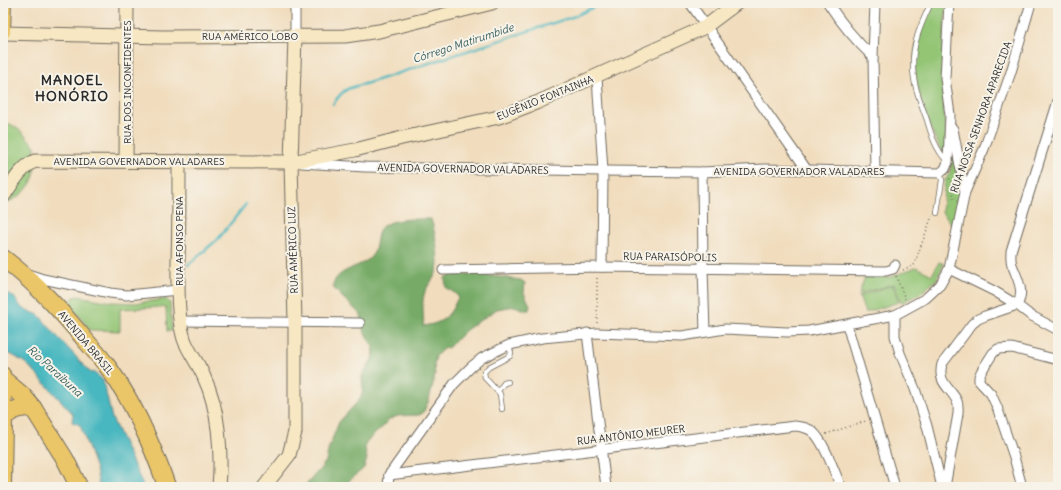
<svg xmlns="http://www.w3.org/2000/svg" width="1061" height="490" viewBox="0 0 1061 490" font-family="Delius,sans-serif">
<rect width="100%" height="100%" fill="#f7f3e8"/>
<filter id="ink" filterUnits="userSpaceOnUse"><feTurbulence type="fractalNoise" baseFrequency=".025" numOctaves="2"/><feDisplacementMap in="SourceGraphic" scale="8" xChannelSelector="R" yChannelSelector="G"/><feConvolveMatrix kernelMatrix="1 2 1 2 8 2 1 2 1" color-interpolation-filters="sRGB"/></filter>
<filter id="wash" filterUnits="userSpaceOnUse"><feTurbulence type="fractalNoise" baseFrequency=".012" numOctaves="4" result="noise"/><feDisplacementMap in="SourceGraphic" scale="16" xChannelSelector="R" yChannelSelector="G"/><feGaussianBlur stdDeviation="0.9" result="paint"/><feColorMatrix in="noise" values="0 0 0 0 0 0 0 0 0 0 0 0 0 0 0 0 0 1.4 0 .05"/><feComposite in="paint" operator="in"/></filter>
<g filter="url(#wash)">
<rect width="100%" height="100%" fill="#f1ddbe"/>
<g fill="#93c575" stroke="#5f7850">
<path d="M933,3H946L942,77L947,155L944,156C929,128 909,78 916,46C919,31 926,17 933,3Z"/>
<path d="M3,123C15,122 27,138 35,146V160L3,196Z"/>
<polygon points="952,154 955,154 963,187 953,227 942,212 945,180 950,173"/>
<path d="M35,163C36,184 24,194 7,203V192Z"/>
<polygon points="939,262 944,264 936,280 921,293 901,303 894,284 859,294 865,277 891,277 916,267 932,275"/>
<polygon points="893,285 899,302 865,313 859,296"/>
<polygon points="78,296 112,302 136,303 166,299 170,303 172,331 167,331 166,307 120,309 120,331 90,330 71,306 71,301 74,297"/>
</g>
<path fill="#76aa66" stroke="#506a48" d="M431,219C435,230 440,260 437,271C434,280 426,286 424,295C421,306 425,316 423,326C444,323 450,316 458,297L455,293L446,288L445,278C458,269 505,278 521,280L525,283L524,293L530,305L529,310H524L515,306L497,309L466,330L449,347L443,349L436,356L434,365L435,375L434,380L429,400L423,413L419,415L398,416L388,420L386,424L366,442L365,448L367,459L364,468L342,487H304L320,469L326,461L329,447L339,422L360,399L363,390L362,376L372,359L374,353L373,347L364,331L361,315L338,293L333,287C334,270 359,268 370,258C380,249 373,229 386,224C400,218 417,219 431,219Z"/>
<polygon fill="#48b7c0" stroke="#3a7176" points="3,291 14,297 22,308 39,315 56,335 91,373 94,372 103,380 112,418 144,487 99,487 96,469 80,425 72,422 73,414 27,364 14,356 3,351"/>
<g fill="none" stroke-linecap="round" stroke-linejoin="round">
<g stroke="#48b7c0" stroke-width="2.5">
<path d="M333,104C345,87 348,88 368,83L575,16L602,3"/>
<polyline points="188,265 219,238 246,204"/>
</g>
</g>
</g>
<g filter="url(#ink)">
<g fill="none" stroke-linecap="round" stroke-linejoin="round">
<defs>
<g id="lane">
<path d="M931,3C921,24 912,44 913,67C913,85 921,103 927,120C931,134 936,150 947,161"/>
<polyline points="937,213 942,180 940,173"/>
<polyline points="498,391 504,383 508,382"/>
<polyline points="502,409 500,394 485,378 484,372 489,367 510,356 511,353 509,345"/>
</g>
<g id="street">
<polyline points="690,3 807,170"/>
<path d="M828,3C841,23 855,40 873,57"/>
<polyline points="875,3 873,57 875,171"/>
<polyline points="295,36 295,3"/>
<polyline points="597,77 603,171 602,267"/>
<polyline points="953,129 965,192"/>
<polyline points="301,163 365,167 603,171 702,172 765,169 940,173 945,169 948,162 950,115 945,78 949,3"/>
<polyline points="702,172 703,268 705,332"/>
<polyline points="949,269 994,291 1017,305 1030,315 1058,330"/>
<polyline points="443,270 602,267 886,271 893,269 895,265"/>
<polyline points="28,274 43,279 110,293 127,295 178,290"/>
<polyline points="895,315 895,336 900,353 915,389 927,426 942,487"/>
<polyline points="181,321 360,323"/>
<polyline points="847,325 895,487"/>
<polyline points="587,333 606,487"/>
<polyline points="389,475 454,384 471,367 482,358 509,345 542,338 597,333 682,336 725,329 787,332 809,331 895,315 926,298 940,285 949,269 965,192 984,149 1011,72 1031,3"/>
<path d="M389,475L795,426C802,427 807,427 813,432C824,441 835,473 841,487"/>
<polyline points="388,487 389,475"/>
<path d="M945,487L958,414C958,410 959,406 957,401C950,387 937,383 942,364L972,324L978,319L985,316L1017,305C1025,292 1018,280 1013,267C1010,262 1011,257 1011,251L1058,101"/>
<polyline points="1022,487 1014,457 997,407 991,394 979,381 979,377 981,372 993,353 998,349 1012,348 1058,360"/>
</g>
<g id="secondary">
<polyline points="3,33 162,37 345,36 379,31 492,3"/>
<polyline points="126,161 127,3"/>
<path d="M179,161C179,194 179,228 178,261C178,285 177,316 184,339C189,353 199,364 204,377C219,408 222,453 219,487"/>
<path d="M3,197C12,184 20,168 35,161L291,162L355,150L402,138L499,117L536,103L705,27L737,3"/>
<polyline points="264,487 289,455 295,432 295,323 291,162 295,36"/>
</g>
<g id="primary">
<polyline points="3,32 4,3"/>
<polyline points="3,374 5,416 4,487"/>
</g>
<g id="highway">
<path d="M3,258C35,282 61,311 87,342C95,351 103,360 110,370C135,405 153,447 167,487"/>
<polyline points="3,379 22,395 33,408 65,459 79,487"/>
<path d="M5,416C15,409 21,407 33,408"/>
</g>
</defs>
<use href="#lane" stroke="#70695e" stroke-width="6"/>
<use href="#street" stroke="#70695e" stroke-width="11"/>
<use href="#secondary" stroke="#70695e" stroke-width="15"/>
<use href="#primary" stroke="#70695e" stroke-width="16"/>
<use href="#highway" stroke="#70695e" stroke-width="19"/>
<g stroke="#70695e" stroke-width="1.5" stroke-dasharray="1 3" stroke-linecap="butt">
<polyline points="949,179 950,179 954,200"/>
<polyline points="903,270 914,265 932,216"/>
<polyline points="896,276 905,299"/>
<polyline points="597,323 597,275"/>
<polyline points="826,434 866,421"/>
</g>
<use href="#lane" stroke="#fff" stroke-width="4.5"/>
<use href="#street" stroke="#fff" stroke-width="9"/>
<use href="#secondary" stroke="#f7e8c3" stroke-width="13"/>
<use href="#primary" stroke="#eac669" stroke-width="14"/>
<use href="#highway" stroke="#eac669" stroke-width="17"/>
</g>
</g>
<g text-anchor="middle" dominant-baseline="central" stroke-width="4" stroke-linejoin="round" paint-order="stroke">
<g font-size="10" fill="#2b2b2b" stroke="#f7f3e8">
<text x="250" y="36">RUA AMÉRICO LOBO</text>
<text transform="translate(127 82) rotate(-90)">RUA DOS INCONFIDENTES</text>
<text transform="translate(545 98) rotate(-22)">EUGÊNIO FONTAINHA</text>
<text transform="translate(981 117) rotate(-70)">RUA NOSSA SENHORA APARECIDA</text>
<text x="139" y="161">AVENIDA GOVERNADOR VALADARES</text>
<text transform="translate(463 169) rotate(1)">AVENIDA GOVERNADOR VALADARES</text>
<text x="799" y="171">AVENIDA GOVERNADOR VALADARES</text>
<text transform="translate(179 241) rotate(-90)">RUA AFONSO PENA</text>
<text transform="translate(293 250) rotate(-92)">RUA AMÉRICO LUZ</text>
<text transform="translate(670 257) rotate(1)">RUA PARAISÓPOLIS</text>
<text transform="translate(86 343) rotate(50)">AVENIDA BRASIL</text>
<text transform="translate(631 435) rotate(-7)">RUA ANTÔNIO MEURER</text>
</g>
<g font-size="11" font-style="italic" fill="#355c5f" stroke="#f7f3e8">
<text transform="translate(463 43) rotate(-18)">Córrego Matirumbide</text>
<text transform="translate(55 371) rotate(42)">Rio Paraibuna</text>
</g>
<g font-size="14" font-weight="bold" letter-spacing="1" fill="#2b2b2b" stroke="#f7f3e8">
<text x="72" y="80">MANOEL<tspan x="72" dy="16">HONÓRIO</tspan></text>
</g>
</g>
<rect width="1061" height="490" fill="none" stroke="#f7f3e8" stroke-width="16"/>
</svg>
